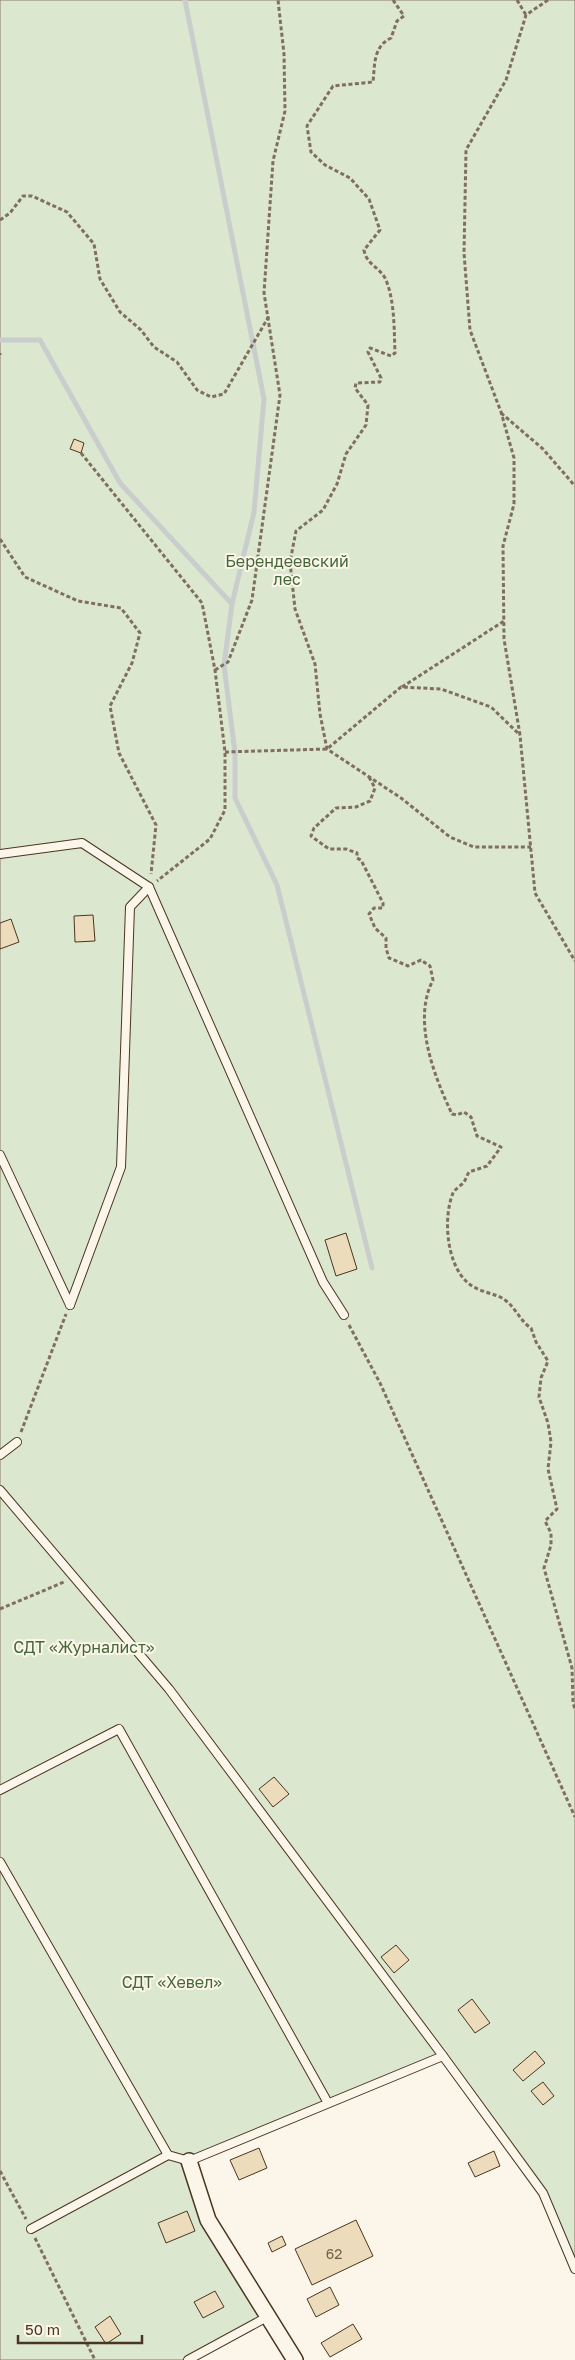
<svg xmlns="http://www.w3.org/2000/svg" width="575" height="2360" viewBox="0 0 575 2360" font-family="'Golos Text',sans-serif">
<rect width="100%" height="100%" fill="#fbf6e9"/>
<polygon fill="#dce7d0" stroke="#887966" points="0,0 575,0 575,2269 543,2193 443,2057 190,2161 208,2220 267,2317 188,2360 0,2360"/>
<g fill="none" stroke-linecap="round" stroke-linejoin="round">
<g stroke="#c9cecd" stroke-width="5">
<polyline points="185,0 264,399 254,512 232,604 224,665 235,753 235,798 277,885 372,1268"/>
<polyline points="0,340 40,340 120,483 232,604"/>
</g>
</g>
<g fill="#ecdcbc" stroke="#4a3520">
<polygon points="74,439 84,443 81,453 70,449"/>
<polygon points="93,915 95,941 75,942 74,916"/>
<polygon points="11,919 19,942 0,949 0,923"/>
<polygon points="346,1233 357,1269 336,1276 325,1240"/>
<polygon points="274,1777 289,1794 273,1807 259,1789"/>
<polygon points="396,1945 409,1960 394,1973 381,1957"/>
<polygon points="472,1999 490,2023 475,2033 458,2010"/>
<polygon points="535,2051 545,2063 523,2081 513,2070"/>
<polygon points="543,2082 554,2096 543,2105 531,2091"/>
<polygon points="259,2148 267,2168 239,2180 230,2160"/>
<polygon points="494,2151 500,2166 475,2177 468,2163"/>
<polygon points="187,2211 195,2231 166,2243 158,2223"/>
<polygon points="356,2220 373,2256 312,2285 295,2249"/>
<polygon points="282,2236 286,2245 272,2252 268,2243"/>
<polygon points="330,2287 339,2305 316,2317 307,2299"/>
<polygon points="215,2291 224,2307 203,2318 194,2302"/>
<polygon points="110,2316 121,2334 106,2344 95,2327"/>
<polygon points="353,2324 362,2339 330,2357 321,2343"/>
</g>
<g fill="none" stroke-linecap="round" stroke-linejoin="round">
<defs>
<g id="service">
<polyline points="0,854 82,843 149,887 130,907 121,1167 70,1305"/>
<polyline points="149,887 323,1282 344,1315"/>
<polyline points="0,1155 70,1305"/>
<polyline points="0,1455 17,1442"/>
<polyline points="0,1490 169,1689 443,2056 543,2193 575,2269"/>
<polyline points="0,1790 119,1729 328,2103"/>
<polyline points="0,1862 168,2155 189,2161 443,2056"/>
<polyline points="31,2229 168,2155"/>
<polyline points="188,2360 267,2317"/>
</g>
<polyline id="minor" points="189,2161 208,2220 295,2360"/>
</defs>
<use href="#service" stroke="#4a3520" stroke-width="10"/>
<use href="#minor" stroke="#4a3520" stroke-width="18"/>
<g stroke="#7f6f5c" stroke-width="3" stroke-dasharray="4 2.5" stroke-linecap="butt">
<path d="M393,0L404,16L397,21L391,38C373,47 375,64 373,82L333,86L307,126L311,152L325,165L350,178L369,199L380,230L364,250C366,264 379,267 385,278C395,299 394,331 395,353L391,356L370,348L368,352L381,378L380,382L356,383L355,388L368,405L366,425L346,454L337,484L323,510L296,531L290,562L295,609L315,664L320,714L327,749L401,798L450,837L474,847H531"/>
<polyline points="517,0 526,15"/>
<polyline points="548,0 526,15 506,80 466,150 464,253 470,330 501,412 514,458 514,504 503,546 504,639 520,735 535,893 575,961"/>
<polyline points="0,220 10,213 23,196 32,196 67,212 94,244 100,279 120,312 141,330 154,347 177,362 197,390 211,397 224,394 269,316"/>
<polyline points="0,353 0,355"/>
<polyline points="501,413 543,449 575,486"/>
<polyline points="81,453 202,603 215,670 225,752 225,810 210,839 157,881"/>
<polyline points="0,539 25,577 78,601 121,608 140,633 132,663 110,706 119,753 156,825 151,874"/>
<polyline points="215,670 228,662 252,600 280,395 264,293 273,161 285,111 284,54 278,0"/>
<polyline points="402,687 504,621"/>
<polyline points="225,752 327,749 401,687 441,689 491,707 520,735"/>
<path d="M369,777L375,788L370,801L356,807L336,808L314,828L311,836L329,849H346L357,853V858L361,860L383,903V908H374L369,914L375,928L386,938V948L389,958L408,966L421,960L430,966L433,980C412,1020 434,1076 452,1114L457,1115L464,1112L471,1117L477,1136L501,1147L487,1166L469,1172C467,1175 466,1179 464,1182C461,1186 456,1188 453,1193C443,1217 446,1264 468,1283C480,1293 496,1293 505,1300C516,1308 520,1321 531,1328L536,1342L548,1361L541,1378L539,1397L548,1423L551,1442L548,1469L557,1509L545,1521L551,1533V1545L544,1568L572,1668L573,1702L575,1710"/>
<polyline points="349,1325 380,1383 575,1817"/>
<polyline points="21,1432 66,1314"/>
<polyline points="0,1609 64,1582"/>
<polyline points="0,2171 26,2219"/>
<polyline points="35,2238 95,2360"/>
</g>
<use href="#service" stroke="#fbf6e9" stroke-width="8"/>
<use href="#minor" stroke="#fbf6e9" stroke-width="15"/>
</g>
<g text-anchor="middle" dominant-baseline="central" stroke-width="4" stroke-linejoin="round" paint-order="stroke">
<g font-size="14" fill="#725f47">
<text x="334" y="2253">62</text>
</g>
<g font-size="16" fill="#436837" stroke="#fbf6e9">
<text x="287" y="561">Берендеевский<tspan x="287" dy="18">лес</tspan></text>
<text x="84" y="1647">СДТ «Журналист»</text>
<text x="172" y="1982">СДТ «Хевел»</text>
</g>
</g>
<path d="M18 2335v8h124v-8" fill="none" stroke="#4a3520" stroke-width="2.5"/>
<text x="25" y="2335" font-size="15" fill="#4a3520" stroke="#fbf6e9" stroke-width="4" paint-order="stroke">50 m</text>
</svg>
